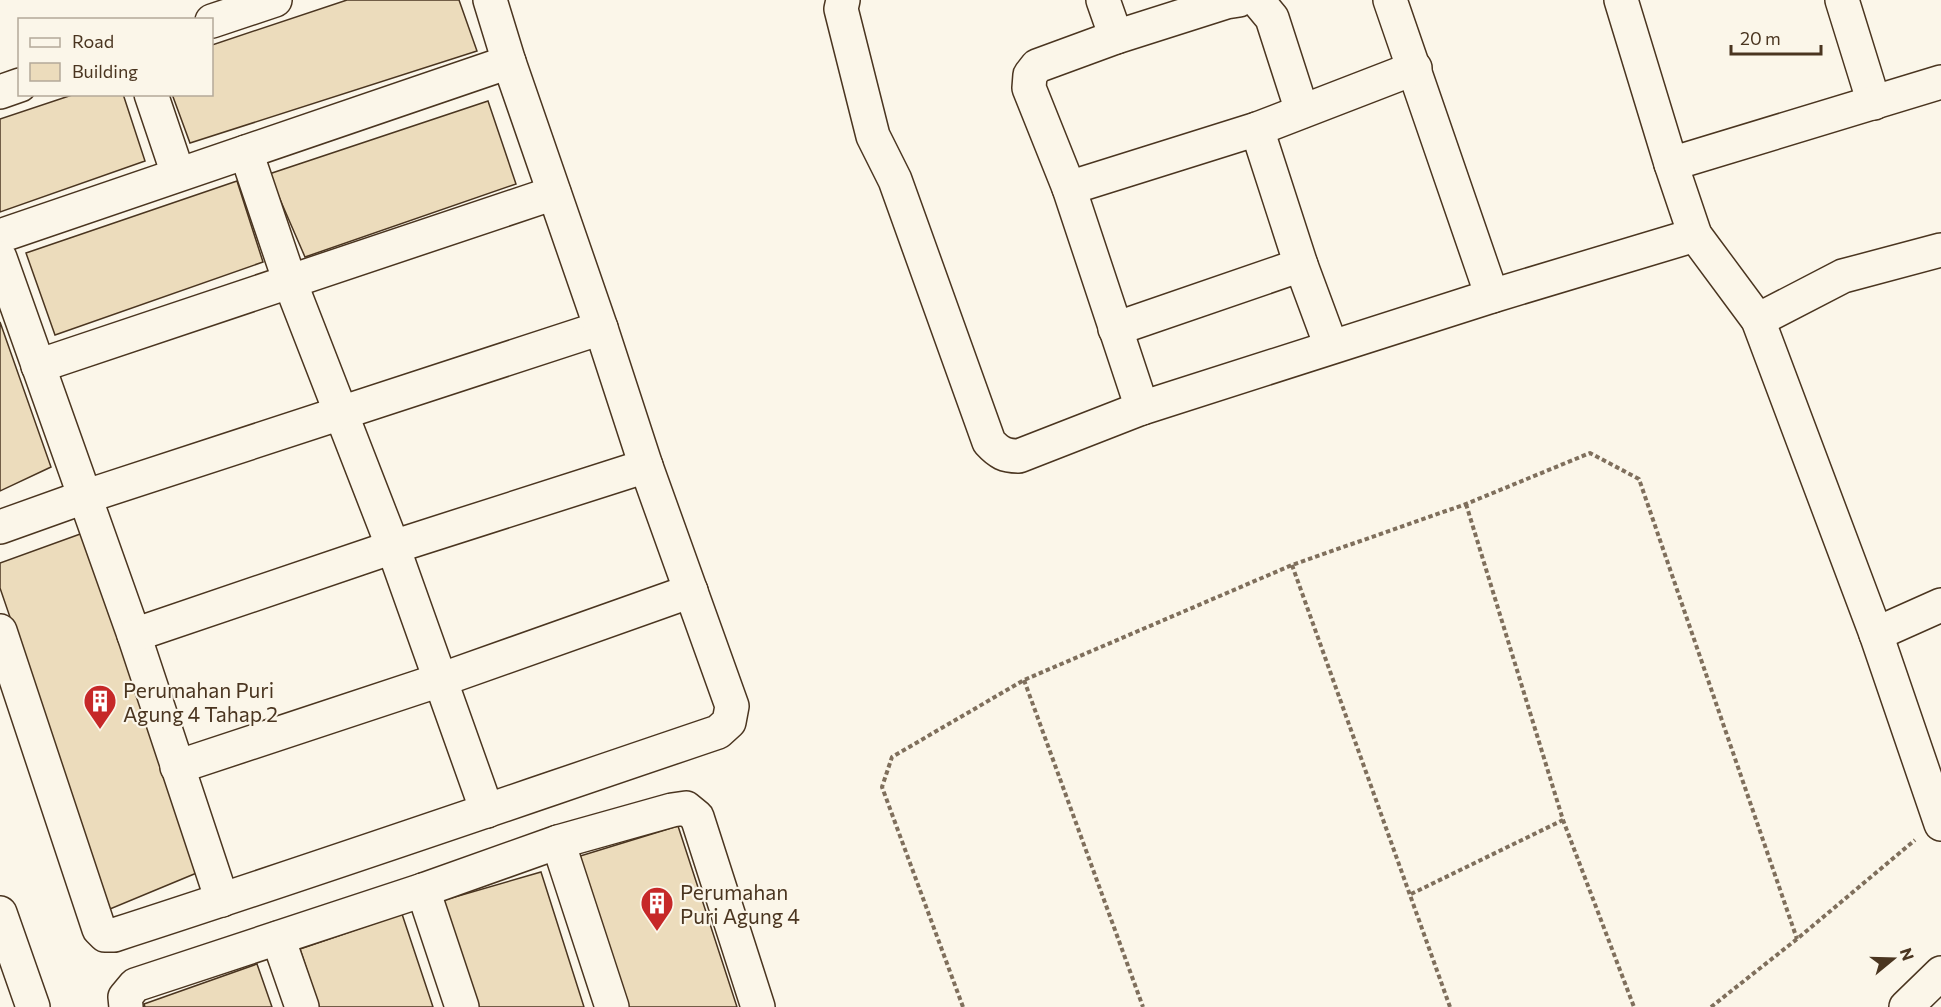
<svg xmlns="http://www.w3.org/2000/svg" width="1941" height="1007" viewBox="0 0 1941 1007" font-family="Commissioner,sans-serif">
<rect width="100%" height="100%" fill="#fbf6e9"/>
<g fill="#ecdcbc" stroke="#4a3520" stroke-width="1.5">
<polygon points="347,0 459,0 477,51 190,143 172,94 212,94 212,45"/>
<polygon points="75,94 123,94 145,161 0,212 0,119"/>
<polygon points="488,101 516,184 305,257 269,174"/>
<polygon points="237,181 263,262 55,335 26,253"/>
<polygon points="0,322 51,467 0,491"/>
<polygon points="83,533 199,872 110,909 0,588 0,563"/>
<polygon points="678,826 737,1007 626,1007 577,857"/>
<polygon points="541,872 584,1007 476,1007 441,901"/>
<polygon points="402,914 433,1007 319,1007 300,949"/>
<polygon points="257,964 272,1007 145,1007 144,1004"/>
</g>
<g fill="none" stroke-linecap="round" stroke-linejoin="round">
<defs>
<g id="minor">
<path d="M843,0L841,9L873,136L895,180L989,442C999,453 1005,456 1019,456L1142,408L1492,296L1695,235"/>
<polyline points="1103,0 1116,37"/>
<polyline points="1257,0 1272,18 1302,111"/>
<polyline points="1390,0 1492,296"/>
<polyline points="1621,0 1671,164 1695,235 1758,320 1876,634 1941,824"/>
<polyline points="1842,0 1874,103"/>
<polyline points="212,21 275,0"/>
<polyline points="0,92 20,85"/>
<polyline points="151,94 178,174"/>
<polyline points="1257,129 1301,265 1331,346"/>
<polyline points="246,152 290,282 393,547 487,811"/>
<polyline points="1671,164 1941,82"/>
<polyline points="1069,188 1257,129 1415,68"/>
<polyline points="0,236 509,62"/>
<polyline points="0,258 134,635 222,900"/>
<polyline points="1758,320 1843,276 1941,250"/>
<polyline points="1115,329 1301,265"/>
<polyline points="38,366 554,193"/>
<polyline points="1142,408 1069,188 1029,88 1030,75 1037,66 1116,37 1226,2 1239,0"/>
<polyline points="0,527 84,497 601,328"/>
<path d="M0,631L99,929L105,935H114C316,870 517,800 718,732L729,722L732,706L646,466L601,328L509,62L490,0"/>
<polyline points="1876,634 1941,605"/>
<polyline points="134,635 393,547 646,466"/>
<polyline points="177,767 440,680 691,591"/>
<polyline points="558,842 612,1007"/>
<polyline points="423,890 462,1007"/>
<polyline points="0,913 33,1007"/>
<polyline points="278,938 302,1007"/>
<polyline points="126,1007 125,997 135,985 423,890 558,842 672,810 686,808 697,817 758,1007"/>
<polyline points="1906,1007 1941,973"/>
</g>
</defs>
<use href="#minor" stroke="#4a3520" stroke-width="36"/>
<g stroke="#7f6f5c" stroke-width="4" stroke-dasharray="4.5 3" stroke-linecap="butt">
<polyline points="1466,504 1563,820 1634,1007"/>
<polyline points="1292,565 1450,1007"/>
<polyline points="1024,680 1143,1007"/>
<polyline points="1411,894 1563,820"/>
<polyline points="963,1007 882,787 892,757 1024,680 1292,565 1466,504 1590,453 1639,479 1797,939"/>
<polyline points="1711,1007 1797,939 1915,840"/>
</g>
<use href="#minor" stroke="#fbf6e9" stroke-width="33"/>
</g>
<defs>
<symbol id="building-pin" viewBox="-11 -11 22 30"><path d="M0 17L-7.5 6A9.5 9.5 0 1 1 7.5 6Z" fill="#c62828" stroke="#fbf6e9"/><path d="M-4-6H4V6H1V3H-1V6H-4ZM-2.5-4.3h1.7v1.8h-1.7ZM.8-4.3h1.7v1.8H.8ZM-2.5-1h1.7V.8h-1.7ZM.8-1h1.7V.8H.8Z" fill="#fff"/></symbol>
</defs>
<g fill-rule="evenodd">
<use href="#building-pin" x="81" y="682" width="38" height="52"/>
<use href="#building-pin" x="638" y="884" width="38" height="52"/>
</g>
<g text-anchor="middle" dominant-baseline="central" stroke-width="4.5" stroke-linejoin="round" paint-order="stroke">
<g font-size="21" fill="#4a3520" stroke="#fbf6e9" text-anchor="start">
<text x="123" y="689">Perumahan Puri<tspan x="123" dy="24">Agung 4 Tahap 2</tspan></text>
<text x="680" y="891">Perumahan<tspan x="680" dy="24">Puri Agung 4</tspan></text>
</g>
</g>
<rect x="18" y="18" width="195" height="78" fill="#fbf6e9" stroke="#b4a999" stroke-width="1.5"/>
<rect x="30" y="38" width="30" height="9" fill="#fbf6e9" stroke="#b4a999" stroke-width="1.5"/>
<text x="72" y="48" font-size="18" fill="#4a3520">Road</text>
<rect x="30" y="63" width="30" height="18" fill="#ecdcbc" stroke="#b4a999" stroke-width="1.5"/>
<text x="72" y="78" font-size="18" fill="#4a3520">Building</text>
<g transform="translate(1893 959) rotate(71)" stroke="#fbf6e9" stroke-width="4.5" paint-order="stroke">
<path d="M0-4.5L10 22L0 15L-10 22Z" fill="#4a3520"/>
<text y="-9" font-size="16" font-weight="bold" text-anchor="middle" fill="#4a3520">N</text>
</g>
<path d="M1731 45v9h90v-9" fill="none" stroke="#4a3520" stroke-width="3"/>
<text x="1740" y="45" font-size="18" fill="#4a3520" stroke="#fbf6e9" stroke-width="4.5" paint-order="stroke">20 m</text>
</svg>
